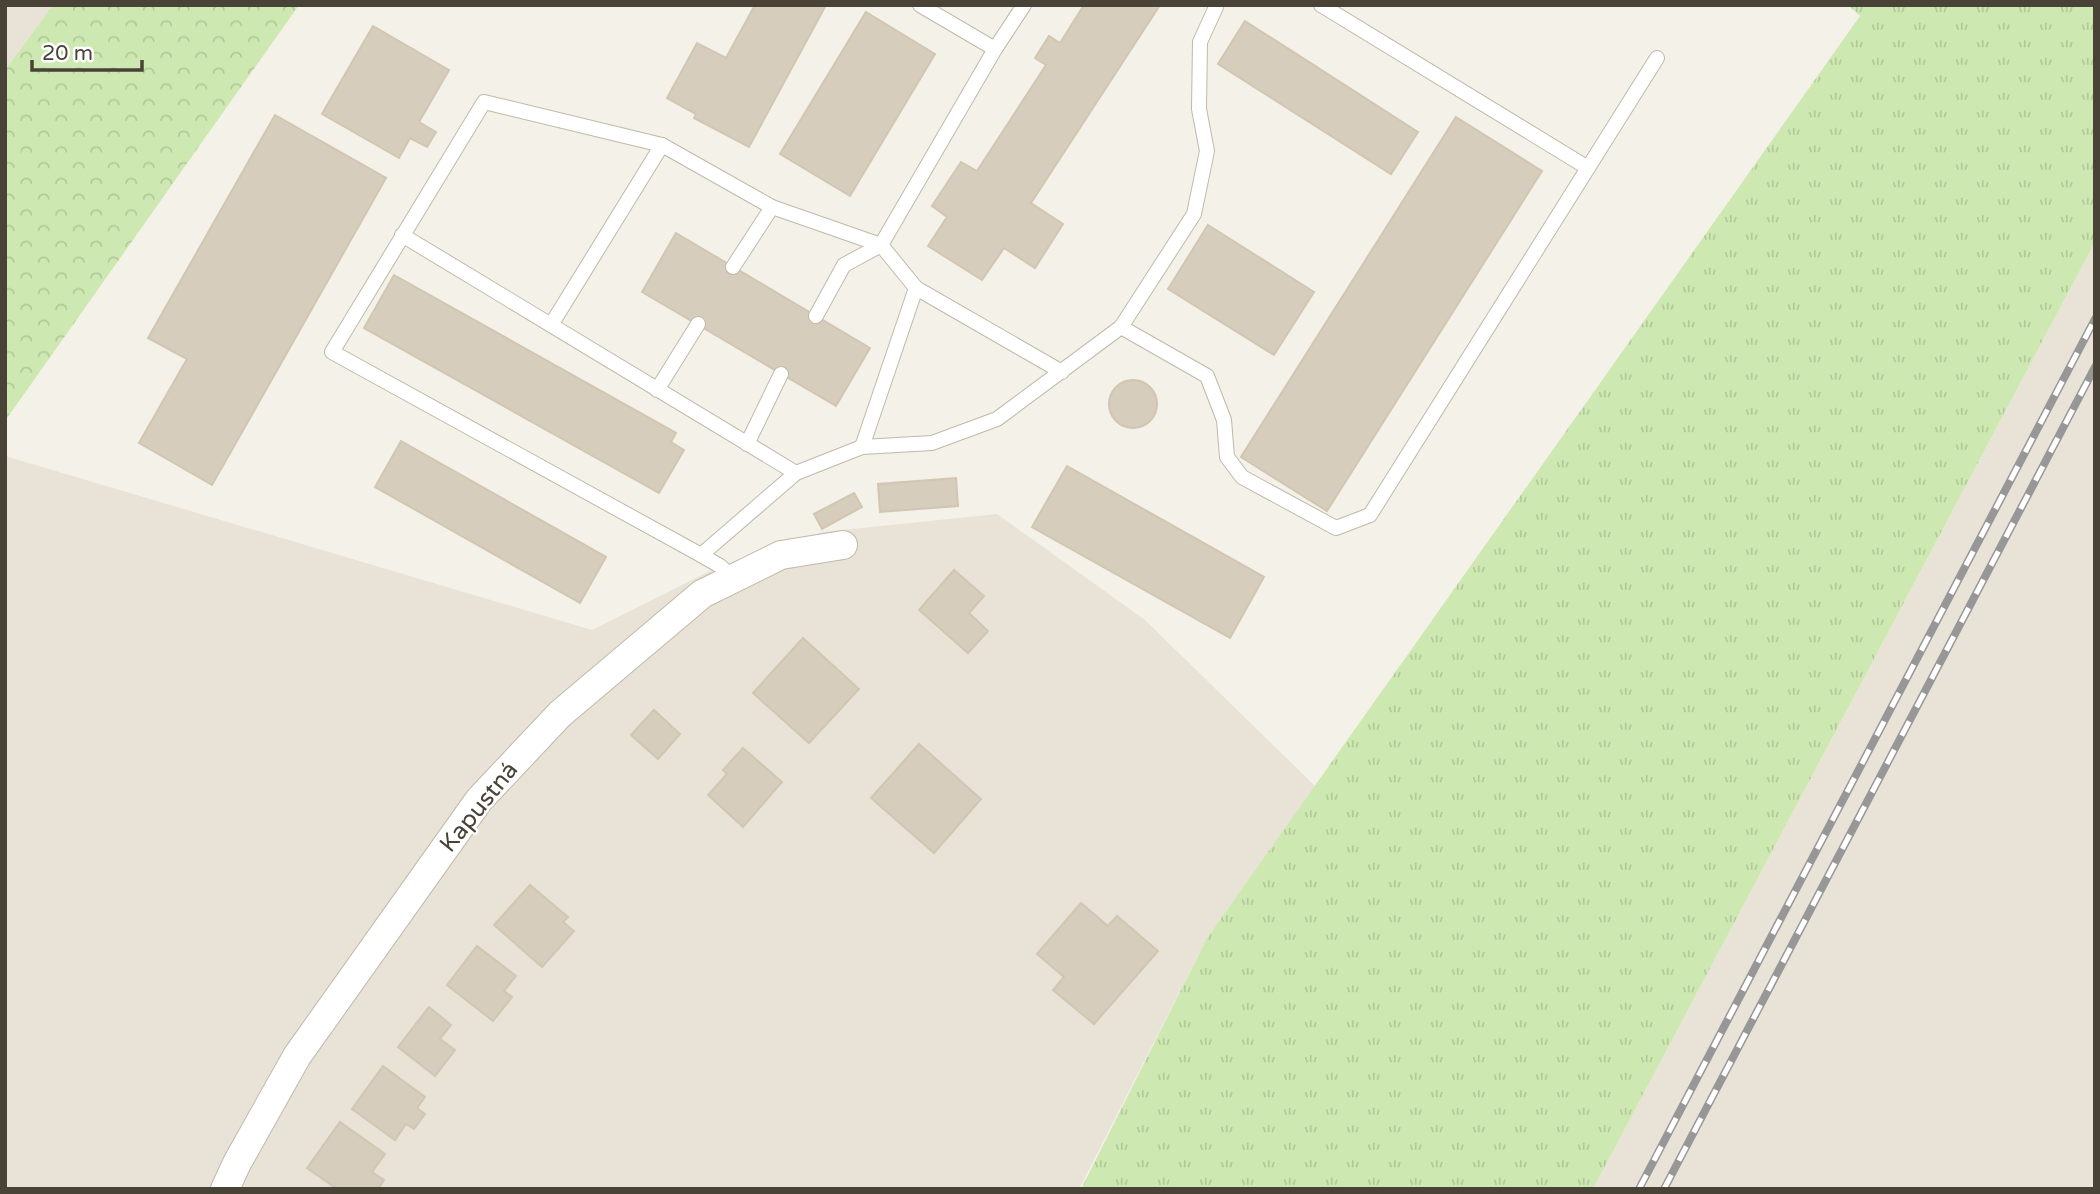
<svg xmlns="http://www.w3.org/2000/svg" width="2100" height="1194" viewBox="0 0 2100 1194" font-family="'Varela Round',sans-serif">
<defs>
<pattern id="grass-tufts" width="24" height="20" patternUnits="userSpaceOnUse" patternTransform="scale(1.75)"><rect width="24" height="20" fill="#cde9b1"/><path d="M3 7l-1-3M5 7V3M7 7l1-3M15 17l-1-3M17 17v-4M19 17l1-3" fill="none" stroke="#b2c999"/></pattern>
<pattern id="forest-crowns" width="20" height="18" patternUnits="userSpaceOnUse" patternTransform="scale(1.75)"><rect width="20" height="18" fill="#cde9b1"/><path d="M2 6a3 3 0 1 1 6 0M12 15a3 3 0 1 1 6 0" fill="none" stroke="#b2c999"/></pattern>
</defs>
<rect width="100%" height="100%" fill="#f4f1e8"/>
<g fill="#e8e3d6">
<polygon points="5,5 53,5 5,70"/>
<polygon points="2095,242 2095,1189 1593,1189"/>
<polygon points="5,456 592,630 720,566 823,532 997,514 1145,620 1315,786 1207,938 1079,1189 5,1189"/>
</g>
<polygon fill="url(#grass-tufts)" points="1848,5 2095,5 2095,242 1593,1189 1081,1189 1207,938 1860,16"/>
<polygon fill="url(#forest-crowns)" points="53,5 299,5 5,421 5,70"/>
<g fill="#d6cdbd" stroke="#d1c6b1" stroke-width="2">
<polygon points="755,5 826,5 749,147 694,118 696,114 667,98 697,43 726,58"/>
<polygon points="1084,5 1160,5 1031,203 1063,224 1035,268 1004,248 982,280 928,246 947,217 932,206 961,162 977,171 1046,65 1035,58 1049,36 1060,43"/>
<polygon points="866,12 935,54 850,196 780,154"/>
<polygon points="1245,21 1418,132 1391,174 1218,64"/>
<polygon points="373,26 449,70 419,122 436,132 427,147 410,138 399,158 322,114"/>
<polygon points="275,115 386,178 212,485 139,443 187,359 148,338"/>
<polygon points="1456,117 1542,171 1327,511 1241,457"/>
<polygon points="1208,225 1314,292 1274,355 1168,289"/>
<polygon points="676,233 870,348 836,406 642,292"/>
<polygon points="394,275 676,433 671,442 684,450 659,493 364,328"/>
<circle cx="1133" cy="404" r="24"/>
<polygon points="401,441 606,557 580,603 375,487"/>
<polygon points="1067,466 1264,577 1230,638 1032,527"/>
<polygon points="956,478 958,506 880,512 878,484"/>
<polygon points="854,493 862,507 822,529 814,514"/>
<polygon points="954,570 984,596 969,613 988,631 968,653 919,610"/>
<polygon points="803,638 859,689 809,743 753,693"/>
<polygon points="654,710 680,734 658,759 631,735"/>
<polygon points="919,744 981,799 934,853 871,798"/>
<polygon points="743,748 782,782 743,827 708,795 727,774 723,770"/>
<polygon points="530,885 568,917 563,922 574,931 542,967 494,925"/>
<polygon points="1081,903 1108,926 1117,916 1158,951 1094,1024 1053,990 1064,977 1037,954"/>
<polygon points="477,946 516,976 504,991 512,997 493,1021 447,985"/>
<polygon points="429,1007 451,1025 440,1039 455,1050 435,1076 398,1047"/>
<polygon points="383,1066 425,1097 417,1108 425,1114 414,1129 406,1124 395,1140 352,1109"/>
<polygon points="340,1122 385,1154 372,1172 384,1180 378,1189 337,1189 307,1168"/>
</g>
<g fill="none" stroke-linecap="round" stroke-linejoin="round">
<defs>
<g id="lane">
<polyline points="920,5 995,49"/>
<polyline points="1321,5 1588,168"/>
<polyline points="402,235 796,473"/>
<polyline points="733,267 772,207"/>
<polyline points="816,316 844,265 881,245 995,49 1024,5"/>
<polyline points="551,325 662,145"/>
<polyline points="1121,327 1207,376 1224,420 1227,457 1242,477 1336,528 1370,515 1657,58"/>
<polyline points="657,390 698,324"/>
<polyline points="747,444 781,374"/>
<polyline points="862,447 916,288"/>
<polyline points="701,555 796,473 862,447 932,443 997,419 1121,327 1194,214 1207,151 1199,109 1200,42 1216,7"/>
<polyline points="734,578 720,566 701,555 332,352 484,102 662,145 772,207 881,245 916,288 1062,372"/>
</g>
<polyline id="street" points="225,1189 237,1163 297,1056 479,800 560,714 702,594 781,555 843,545"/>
</defs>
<use href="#lane" stroke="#c0b9ab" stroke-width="16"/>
<use href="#street" stroke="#c0b9ab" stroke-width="30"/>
<use href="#lane" stroke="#fff" stroke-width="14"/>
<use href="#street" stroke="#fff" stroke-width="28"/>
<defs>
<g id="rail">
<polyline points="1639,1189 2095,319"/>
<polyline points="1664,1189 2095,367"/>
</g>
</defs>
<use href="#rail" stroke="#979797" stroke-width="8"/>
<use href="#rail" stroke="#fff" stroke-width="5" stroke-dasharray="16" stroke-linecap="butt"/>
</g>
<g text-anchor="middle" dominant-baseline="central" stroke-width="5" stroke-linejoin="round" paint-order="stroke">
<g font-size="24" fill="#484237" stroke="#fff">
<text transform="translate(479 807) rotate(-51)">Kapustná</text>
</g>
</g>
<rect width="2100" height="1194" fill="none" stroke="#484237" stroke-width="14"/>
<path d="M32 60v10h110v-10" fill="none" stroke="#484237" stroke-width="3.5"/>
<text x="42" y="60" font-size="21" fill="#484237" stroke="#ffffff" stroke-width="5" paint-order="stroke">20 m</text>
</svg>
